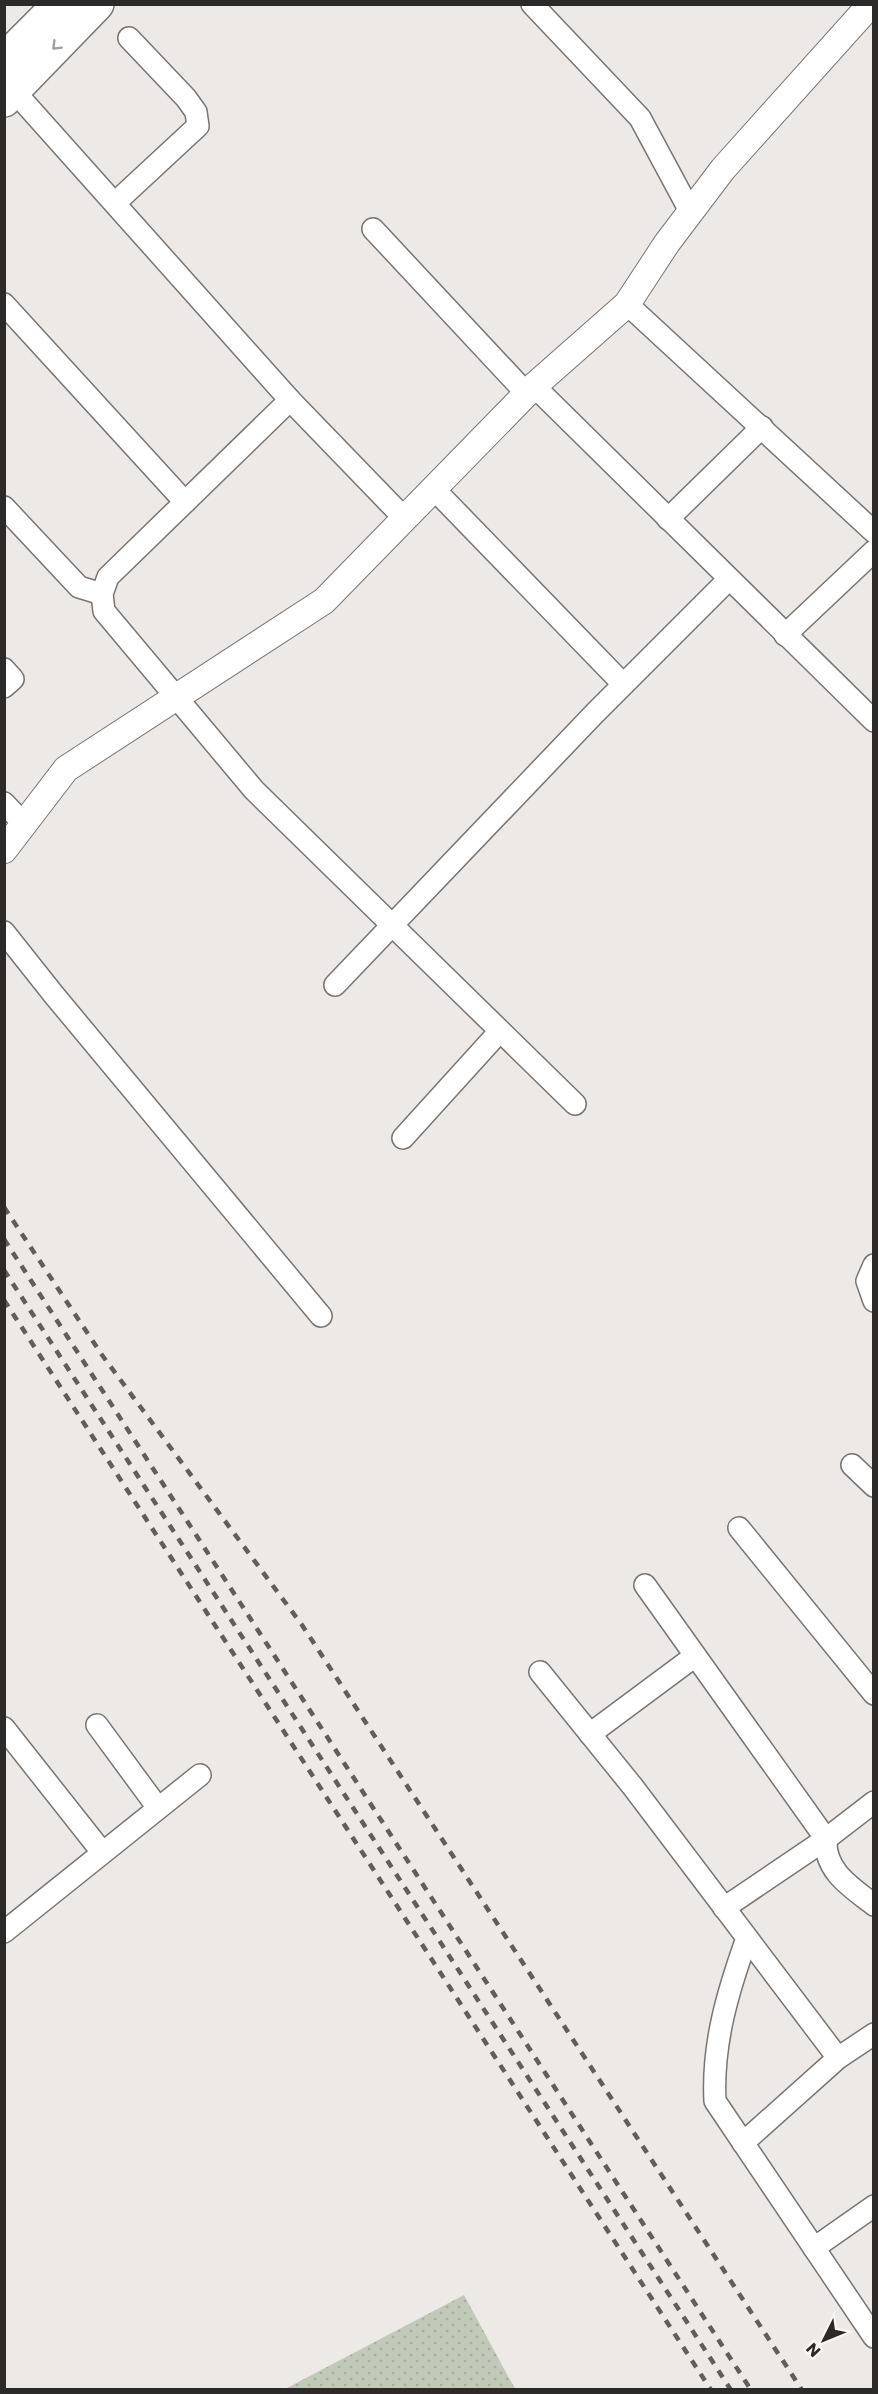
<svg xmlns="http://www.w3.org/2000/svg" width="878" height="2394" viewBox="0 0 878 2394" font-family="Poppins,sans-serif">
<defs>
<pattern id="park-dots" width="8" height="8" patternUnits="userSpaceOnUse" patternTransform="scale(1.5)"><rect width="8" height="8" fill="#c1cab8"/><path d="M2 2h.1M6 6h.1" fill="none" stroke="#a6ae9e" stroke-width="1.8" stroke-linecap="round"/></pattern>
</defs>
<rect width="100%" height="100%" fill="#ece9e6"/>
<polygon fill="url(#park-dots)" points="464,2295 515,2389 285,2389"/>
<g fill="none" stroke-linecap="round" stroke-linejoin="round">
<defs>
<g id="minor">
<polyline points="532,4 640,118 690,211"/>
<polyline points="14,91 290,400"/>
<polyline points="115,203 198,126 196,112 186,98 129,38"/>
<polyline points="373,229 527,394"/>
<polyline points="4,304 185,502"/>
<polyline points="627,304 874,532"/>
<polyline points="534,386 874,721"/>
<polyline points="434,489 623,684"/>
<polyline points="4,507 79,587 102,594"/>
<polyline points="405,519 290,400 108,577 102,594 104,611 254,790 575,1104"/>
<polyline points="668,519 762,427"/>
<polyline points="785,635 874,551"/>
<polyline points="4,669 13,679 4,687"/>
<polyline points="4,803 23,823"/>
<polyline points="4,932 54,995 321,1316"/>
<polyline points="335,985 595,713 729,579"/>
<polyline points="403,1138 500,1031"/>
<polyline points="874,1265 867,1281 874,1301"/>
<polyline points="852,1465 874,1486"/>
<polyline points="739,1528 874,1694"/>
<path d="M645,1585L826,1839C824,1871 851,1887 874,1905"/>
<polyline points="540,1672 633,1787 838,2058"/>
<polyline points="97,1725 158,1808"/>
<polyline points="4,1728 102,1852"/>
<polyline points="590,1734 695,1656"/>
<polyline points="724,1908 826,1839 874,1802"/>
<polyline points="4,1932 200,1775"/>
<path d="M747,1938C728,1991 712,2044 715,2101L874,2337"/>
<polyline points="743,2143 838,2058 874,2034"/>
<polyline points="814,2248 874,2206"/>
</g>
<polyline id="tertiary" points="4,850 66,769 324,601 534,386 627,304 667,243 723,169 871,4"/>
<polyline id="primary" points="4,100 97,4"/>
<polyline id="motorway" points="4,60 60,4"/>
</defs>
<use href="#minor" stroke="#787573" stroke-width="24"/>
<use href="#tertiary" stroke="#787573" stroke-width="28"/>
<use href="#primary" stroke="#787573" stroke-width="36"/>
<use href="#motorway" stroke="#787573" stroke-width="36"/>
<use href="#minor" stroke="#fff" stroke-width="21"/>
<use href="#tertiary" stroke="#fff" stroke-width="26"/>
<use href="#primary" stroke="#fff" stroke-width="33"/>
<use href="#motorway" stroke="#fff" stroke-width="33"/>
<g stroke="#605e5d" stroke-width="4.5" stroke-dasharray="8 8" stroke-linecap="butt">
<polyline points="4,1207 102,1355 302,1625 802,2390"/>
<polyline points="4,1239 751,2390"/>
<polyline points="4,1270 731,2390"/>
<polyline points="4,1300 711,2390"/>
</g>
</g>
<defs><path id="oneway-chevron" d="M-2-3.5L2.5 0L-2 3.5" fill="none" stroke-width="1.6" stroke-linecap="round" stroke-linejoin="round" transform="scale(1.5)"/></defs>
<use stroke="#a09f9f" href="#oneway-chevron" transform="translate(56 46) rotate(135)"/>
<rect width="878" height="2394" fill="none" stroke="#2b2a29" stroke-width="12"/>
<g transform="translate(824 2340) rotate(227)" stroke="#f9f6f3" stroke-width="4.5" paint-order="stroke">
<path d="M0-4.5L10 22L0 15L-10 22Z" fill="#2b2a29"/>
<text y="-9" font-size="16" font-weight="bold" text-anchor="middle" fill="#2b2a29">N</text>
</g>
</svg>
